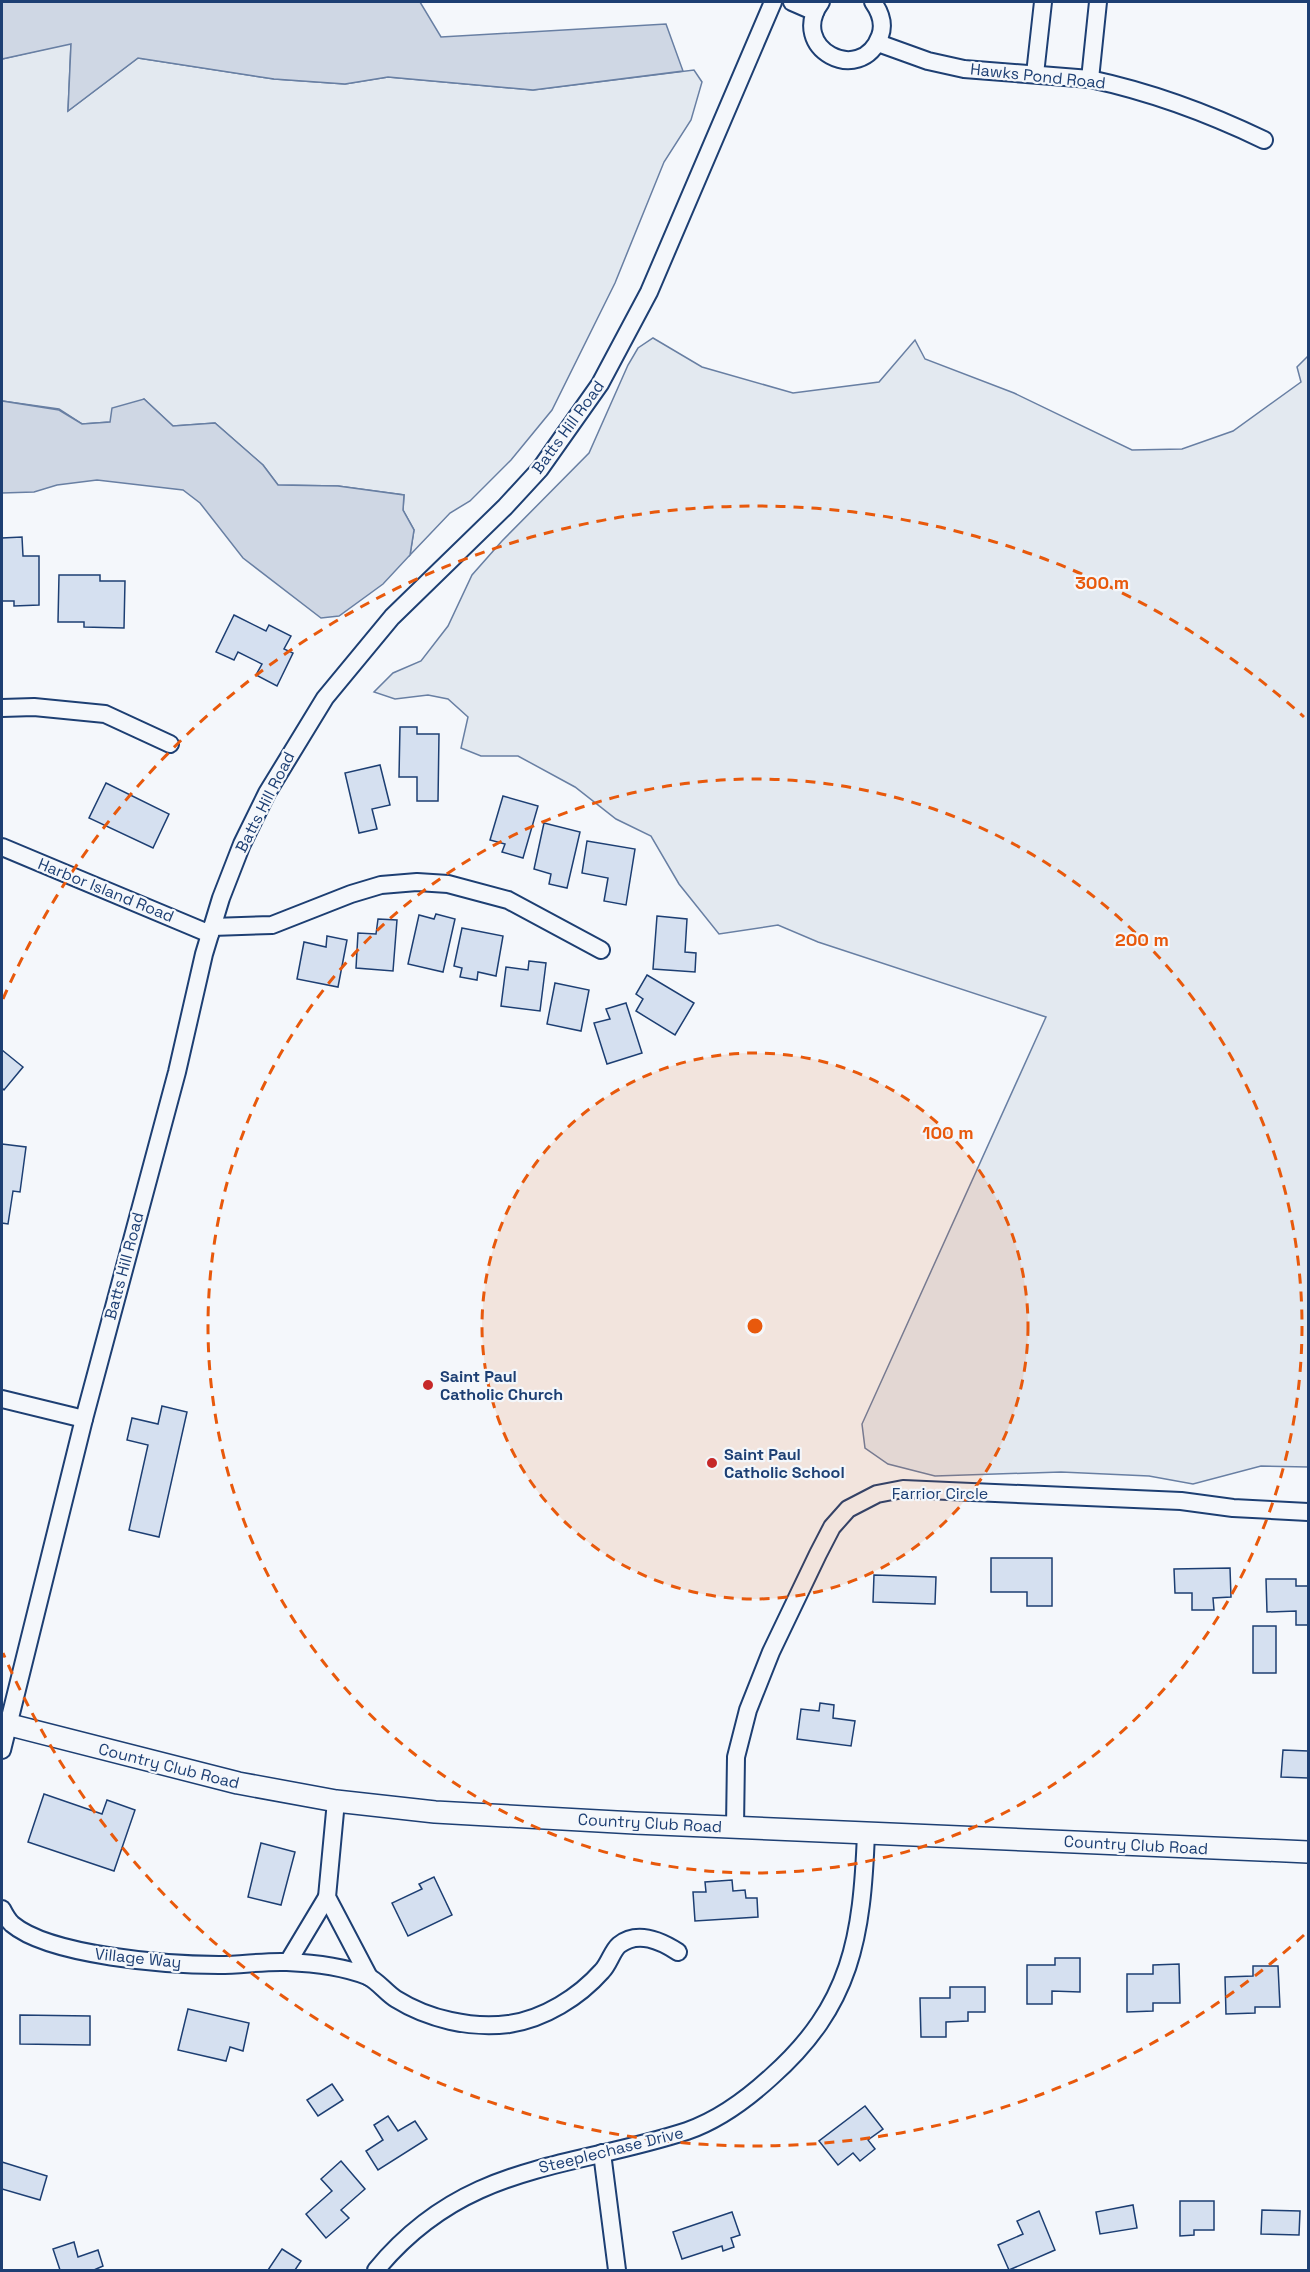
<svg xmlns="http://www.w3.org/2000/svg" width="1310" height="2272" viewBox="0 0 1310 2272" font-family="'Space Grotesk',sans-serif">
<rect width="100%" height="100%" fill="#f4f7fb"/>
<g fill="#e3e9f0" stroke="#687fa3" stroke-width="1.5">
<polygon points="71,43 68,111 138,58 274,79 345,84 388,77 533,90 694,70 702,82 691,120 664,162 615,283 552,410 511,460 470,501 450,513 410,555 414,530 403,510 404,495 338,486 278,485 263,465 215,423 173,426 144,399 110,422 82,424 59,409 2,401 2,59"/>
<polygon points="653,338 702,367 793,393 879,382 915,340 925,359 1014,393 1132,450 1182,449 1233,431 1301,382 1297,367 1308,356 1308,1467 1261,1466 1193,1484 1149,1476 1061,1472 935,1476 888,1464 865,1448 862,1424 1046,1017 818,942 778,925 719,934 679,884 651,836 616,819 575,787 518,756 481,756 461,748 468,717 448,699 428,695 395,699 374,692 393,673 421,661 448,626 472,575 502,541 589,453 628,365 638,348"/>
</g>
<g fill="#cfd7e4" stroke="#687fa3" stroke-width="1.5">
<polygon points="2,2 420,2 441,37 666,24 683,71 533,90 388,77 345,84 274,79 138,58 68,111 71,44 2,59"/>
<polygon points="144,399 173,426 215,423 263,465 278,485 338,486 404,495 403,510 414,530 410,555 383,584 339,616 321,618 243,558 200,503 183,490 97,480 57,485 34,492 2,493 2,401 59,410 82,424 110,422 112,408"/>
</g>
<g fill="#d5e0f0" stroke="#1d3f73" stroke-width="1.5">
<polygon points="22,537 23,556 39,556 39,605 14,606 14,601 2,601 2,538"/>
<polygon points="59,575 100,575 100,581 125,581 124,628 84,627 84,622 58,622"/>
<polygon points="234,615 266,631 269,625 291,636 284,649 293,653 277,686 256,675 262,664 238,652 234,660 216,652"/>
<polygon points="400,727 417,727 417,734 439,734 438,801 417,801 417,777 399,777"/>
<polygon points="380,765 390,805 372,809 377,829 359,833 345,773"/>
<polygon points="106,783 169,814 153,848 89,818"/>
<polygon points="503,796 538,806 523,858 502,852 505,844 490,840"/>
<polygon points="544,823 580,832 567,888 549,884 551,874 534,869"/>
<polygon points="587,841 635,849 626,905 604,901 608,878 582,873"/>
<polygon points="436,914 455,919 443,972 408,964 419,915 434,919"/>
<polygon points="657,916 687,919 685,952 696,953 695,972 653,969"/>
<polygon points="378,919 397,920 393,971 356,968 358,933 376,934"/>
<polygon points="462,928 503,936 496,976 478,972 477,980 460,977 462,968 454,966"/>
<polygon points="327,936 347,940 338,987 297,979 304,942 326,947"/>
<polygon points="529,961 546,963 540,1011 501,1006 506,967 528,970"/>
<polygon points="647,975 694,1003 675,1035 636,1011 643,999 636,994"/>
<polygon points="555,983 589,990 581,1031 547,1024"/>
<polygon points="626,1003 642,1053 607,1064 594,1023 610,1019 606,1009"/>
<polygon points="2,1050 23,1067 4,1090 2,1088"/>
<polygon points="2,1144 26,1147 20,1192 13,1191 8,1224 2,1223"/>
<polygon points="162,1406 187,1412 159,1537 129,1530 148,1445 127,1440 132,1418 158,1424"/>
<polygon points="991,1558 1052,1558 1052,1606 1027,1606 1027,1592 991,1592"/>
<polygon points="1230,1568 1231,1597 1213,1598 1214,1610 1192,1610 1192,1593 1175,1593 1174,1569"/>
<polygon points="874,1575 936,1577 935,1604 873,1602"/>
<polygon points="1266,1579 1296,1579 1296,1586 1308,1586 1308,1625 1296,1625 1296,1611 1267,1612"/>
<rect x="1253" y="1626" width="23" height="47"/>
<polygon points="820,1703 834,1705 833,1718 855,1721 851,1746 797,1739 801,1709 819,1711"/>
<polygon points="1283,1750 1308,1751 1308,1778 1281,1777"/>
<polygon points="44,1794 102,1814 107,1800 135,1810 114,1871 28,1842"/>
<polygon points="261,1843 295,1852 281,1905 248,1897"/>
<polygon points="434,1877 452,1915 408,1936 392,1903 422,1889 419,1884"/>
<polygon points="732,1880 733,1891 745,1890 746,1898 757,1898 758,1917 695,1921 693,1892 706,1892 705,1882"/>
<polygon points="1055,1958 1080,1958 1080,1992 1052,1991 1052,2004 1027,2004 1027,1965 1055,1965"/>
<polygon points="1179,1964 1180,2003 1153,2003 1153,2011 1127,2012 1127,1974 1153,1974 1153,1965"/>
<polygon points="1253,1966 1278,1966 1280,2007 1255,2007 1255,2013 1226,2014 1225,1977 1253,1976"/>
<polygon points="950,1987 985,1987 985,2012 968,2012 968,2021 946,2022 946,2037 921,2037 920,1998 950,1998"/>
<polygon points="188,2009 249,2023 243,2051 230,2047 226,2061 178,2050"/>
<polygon points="20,2015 90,2016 90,2045 20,2044"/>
<polygon points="332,2084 343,2100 318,2116 307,2100"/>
<polygon points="865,2106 883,2129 868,2140 875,2149 860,2161 853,2153 838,2165 819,2141"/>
<polygon points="388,2116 398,2131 415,2121 427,2139 378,2170 366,2151 383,2140 374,2125"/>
<polygon points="341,2161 365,2189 341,2210 349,2218 326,2238 306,2214 332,2191 321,2179"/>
<polygon points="2,2162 47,2176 40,2200 2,2189"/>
<polygon points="1180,2201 1214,2201 1214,2230 1194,2230 1194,2235 1180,2236"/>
<polygon points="1133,2205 1137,2228 1100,2234 1096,2212"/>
<polygon points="1262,2210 1300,2211 1299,2235 1261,2234"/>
<polygon points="1039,2211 1055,2250 1009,2270 998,2245 1023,2234 1017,2221"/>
<polygon points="732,2212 740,2235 731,2238 734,2247 723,2251 722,2246 682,2259 673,2232"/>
<polygon points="74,2242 78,2257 98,2250 103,2266 94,2270 60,2270 53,2249"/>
<polygon points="282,2249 301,2261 295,2270 268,2270"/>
</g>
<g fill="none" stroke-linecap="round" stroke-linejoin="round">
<defs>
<g id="minor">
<polyline points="792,2 815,12"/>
<path d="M821,2C787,48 861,87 880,36C885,23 880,12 873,2"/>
<path d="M878,43L928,61L964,69L1090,79C1151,92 1208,113 1264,140"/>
<polyline points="1035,74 1043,2"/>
<polyline points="1090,79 1098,2"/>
<polyline points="2,708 34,707 105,714 170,744"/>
<polyline points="2,847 210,934"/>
<polyline points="212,927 272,925 351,894 381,885 417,882 448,884 508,900 601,950"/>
<polyline points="2,1399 84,1419"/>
<polyline points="2,1750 84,1419 177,1072 204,954 221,898 242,844 267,793 325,698 392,617 505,507 540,469 600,384 649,292 773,2"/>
<polyline points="336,1801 327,1897 369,1977"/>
<polyline points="735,1827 736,1757 748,1710 771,1652 818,1554 832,1527 848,1509 877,1494 903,1489 1181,1501 1233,1508 1308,1512"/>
<path d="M2,1909C4,1913 8,1920 12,1924C50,1956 169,1965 219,1965C242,1965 264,1961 287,1962C312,1963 344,1967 367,1976C378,1981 386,1993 396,1999C428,2019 471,2029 509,2024C544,2019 579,1997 602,1971C609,1964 612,1951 619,1945C638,1930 661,1941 678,1952"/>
<polyline points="288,1962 327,1897"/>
<polyline points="602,2153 617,2270"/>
<path d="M376,2270C465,2162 567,2170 687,2131C719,2120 747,2099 771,2077C852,2005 862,1937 866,1833"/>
</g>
<polyline id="tertiary" points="2,1723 238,1783 336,1801 435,1812 635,1823 1308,1852"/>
</defs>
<use href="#minor" stroke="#1d3f73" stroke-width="20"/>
<use href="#tertiary" stroke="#1d3f73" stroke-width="24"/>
<use href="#minor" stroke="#f4f7fb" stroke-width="16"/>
<use href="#tertiary" stroke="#f4f7fb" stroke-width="21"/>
</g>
<circle cx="755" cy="1326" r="273" fill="#e8590c" fill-opacity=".12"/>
<g fill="none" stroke="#e8590c" stroke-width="3" stroke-dasharray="10 8">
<circle cx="755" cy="1326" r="273"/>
<circle cx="755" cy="1326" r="547"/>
<path d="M1304 1935A820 820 0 0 1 3 1653M3 999A820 820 0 0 1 1304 717"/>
</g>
<g fill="#c62828" stroke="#f4f7fb" stroke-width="2">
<circle cx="428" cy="1385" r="6"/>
<circle cx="712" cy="1463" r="6"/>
</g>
<g text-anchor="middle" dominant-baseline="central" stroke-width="4.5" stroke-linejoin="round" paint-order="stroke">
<g font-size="16" fill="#1d3f73" stroke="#f4f7fb">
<text transform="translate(1038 76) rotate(6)">Hawks Pond Road</text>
<text transform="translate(568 427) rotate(-54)">Batts Hill Road</text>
<text transform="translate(265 802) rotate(-63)">Batts Hill Road</text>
<text transform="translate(106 890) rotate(22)">Harbor Island Road</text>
<text transform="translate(124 1266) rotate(-75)">Batts Hill Road</text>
<text x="940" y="1493">Farrior Circle</text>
<text transform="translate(169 1766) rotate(14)">Country Club Road</text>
<text transform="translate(650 1823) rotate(3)">Country Club Road</text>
<text transform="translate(1136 1845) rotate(3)">Country Club Road</text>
<text transform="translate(138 1958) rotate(6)">Village Way</text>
<text transform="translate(611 2150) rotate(-14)">Steeplechase Drive</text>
</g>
<g font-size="16" font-weight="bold" fill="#1d3f73" stroke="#f4f7fb" text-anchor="start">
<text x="440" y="1376">Saint Paul<tspan x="440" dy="18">Catholic Church</tspan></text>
<text x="724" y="1454">Saint Paul<tspan x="724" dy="18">Catholic School</tspan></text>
</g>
</g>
<circle cx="755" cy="1326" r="9" fill="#e8590c" stroke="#f4f7fb" stroke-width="3"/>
<g font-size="18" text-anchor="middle" font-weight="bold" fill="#e8590c" stroke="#f4f7fb" stroke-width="4.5" stroke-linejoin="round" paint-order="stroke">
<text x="1102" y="589">300 m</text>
<text x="1142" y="946">200 m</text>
<text x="948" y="1139">100 m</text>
</g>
<rect width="1310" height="2272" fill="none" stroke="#1d3f73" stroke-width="6"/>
</svg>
